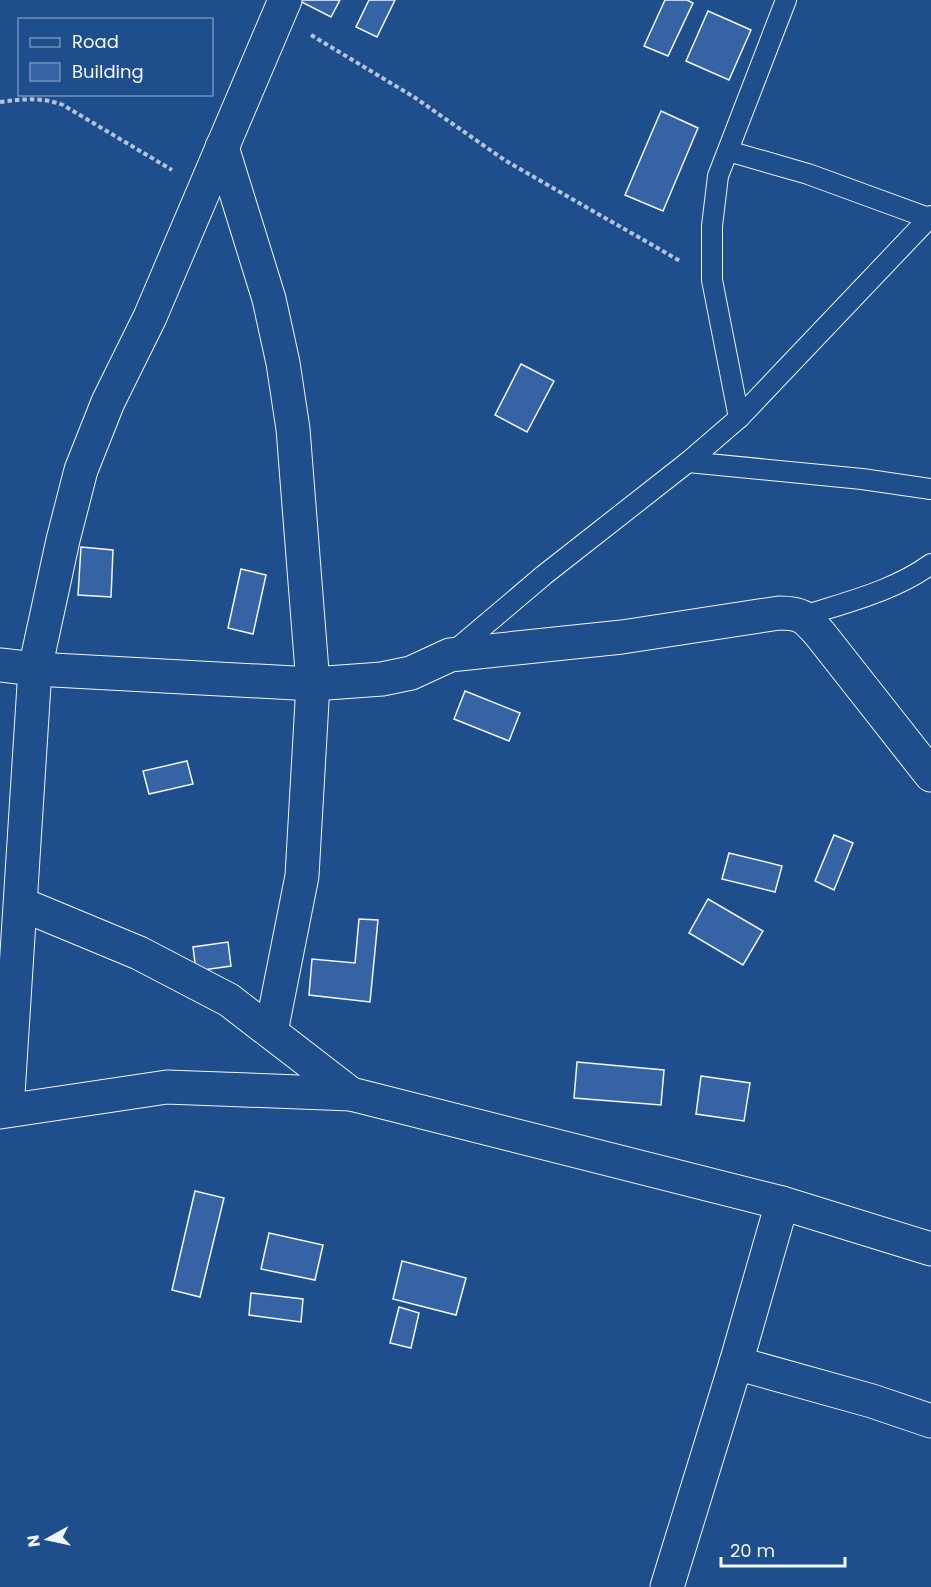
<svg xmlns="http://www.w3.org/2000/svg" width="931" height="1587" viewBox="0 0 931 1587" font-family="Poppins,sans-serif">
<rect width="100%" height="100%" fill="#1f4e8c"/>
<g fill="#3563a3" stroke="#f2f6ff" stroke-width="1.5">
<polygon points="298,0 340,0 331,17"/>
<polygon points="369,0 395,0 377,37 356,27"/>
<polygon points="665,0 687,0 693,3 668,56 644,46"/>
<polygon points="708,11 751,30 729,80 686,61"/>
<polygon points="661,111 698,128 663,211 625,195"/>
<polygon points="521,364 554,381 527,432 495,415"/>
<polygon points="81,547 113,550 111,597 78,595"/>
<polygon points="241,569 266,575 253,634 228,628"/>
<polygon points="465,691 520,713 509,741 454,719"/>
<polygon points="187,761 193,784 149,794 143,771"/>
<polygon points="834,835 853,843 834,890 815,881"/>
<polygon points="729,853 782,866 775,892 722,879"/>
<polygon points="708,899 763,931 743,965 689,933"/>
<polygon points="359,919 378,920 370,1002 309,995 312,959 355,963"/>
<polygon points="228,942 231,966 196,971 193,947"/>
<polygon points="577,1062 664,1070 661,1105 574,1098"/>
<polygon points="701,1076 750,1083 744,1121 696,1114"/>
<polygon points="195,1191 224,1198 200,1297 172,1290"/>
<polygon points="269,1233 323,1245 315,1280 261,1269"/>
<polygon points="402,1261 466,1278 456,1315 393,1299"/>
<polygon points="251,1293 303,1299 301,1322 249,1315"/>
<polygon points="399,1307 419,1313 411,1348 390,1343"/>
</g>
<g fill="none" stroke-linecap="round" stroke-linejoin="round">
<defs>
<g id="service">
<polyline points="728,151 808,174 931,219"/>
<polyline points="739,418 712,280 712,226 718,176 786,0"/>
<polyline points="688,462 862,479 931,489"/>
<path d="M804,616C847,602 894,591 931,564"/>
<polyline points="452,653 544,575 688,462 739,418 931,216"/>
</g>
<g id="minor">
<polyline points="222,147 269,299 283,363 293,429 313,684 302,876 271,1032"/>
<path d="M0,665L35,669L313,684L382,679L411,673L450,655L622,637L779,613C802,613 805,617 820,634L931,775"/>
<polyline points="21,904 139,953 229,1000 351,1094"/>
<polyline points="7,1110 35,669 63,540 81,470 108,402 150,317 285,0"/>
<polyline points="736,1363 872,1401 931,1421"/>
<polyline points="667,1587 736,1363 782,1203"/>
</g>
<polyline id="tertiary" points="0,1112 167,1087 351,1094 782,1203 931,1249"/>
</defs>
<use href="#service" stroke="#f2f6ff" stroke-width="22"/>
<use href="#minor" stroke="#f2f6ff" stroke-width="35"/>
<use href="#tertiary" stroke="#f2f6ff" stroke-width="35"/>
<g stroke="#b3c4dc" stroke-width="4" stroke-dasharray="4.5 3" stroke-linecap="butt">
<polyline points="311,35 414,97 506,161 680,261"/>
<path d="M0,102C22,99 42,97 63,105L172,170"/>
</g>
<use href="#service" stroke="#1f4e8c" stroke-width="20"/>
<use href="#minor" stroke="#1f4e8c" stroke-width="33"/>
<use href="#tertiary" stroke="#1f4e8c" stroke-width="33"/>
</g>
<rect x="18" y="18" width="195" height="78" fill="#1f4e8c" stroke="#7391ba" stroke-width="1.5"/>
<rect x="30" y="38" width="30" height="9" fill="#1f4e8c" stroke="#7391ba" stroke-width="1.5"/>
<text x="72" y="48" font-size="18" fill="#f2f6ff">Road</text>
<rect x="30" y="63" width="30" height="18" fill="#3563a3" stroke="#7391ba" stroke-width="1.5"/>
<text x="72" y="78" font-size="18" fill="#f2f6ff">Building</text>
<g transform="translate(48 1539) rotate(262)" stroke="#1f4e8c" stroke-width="4.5" paint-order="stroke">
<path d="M0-4.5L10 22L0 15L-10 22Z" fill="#f2f6ff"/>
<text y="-9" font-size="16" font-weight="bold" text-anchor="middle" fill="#f2f6ff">N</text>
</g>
<path d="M721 1557v9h124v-9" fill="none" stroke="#f2f6ff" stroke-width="3"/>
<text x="730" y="1557" font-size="18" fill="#f2f6ff" stroke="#1f4e8c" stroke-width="4.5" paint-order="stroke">20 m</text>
</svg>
